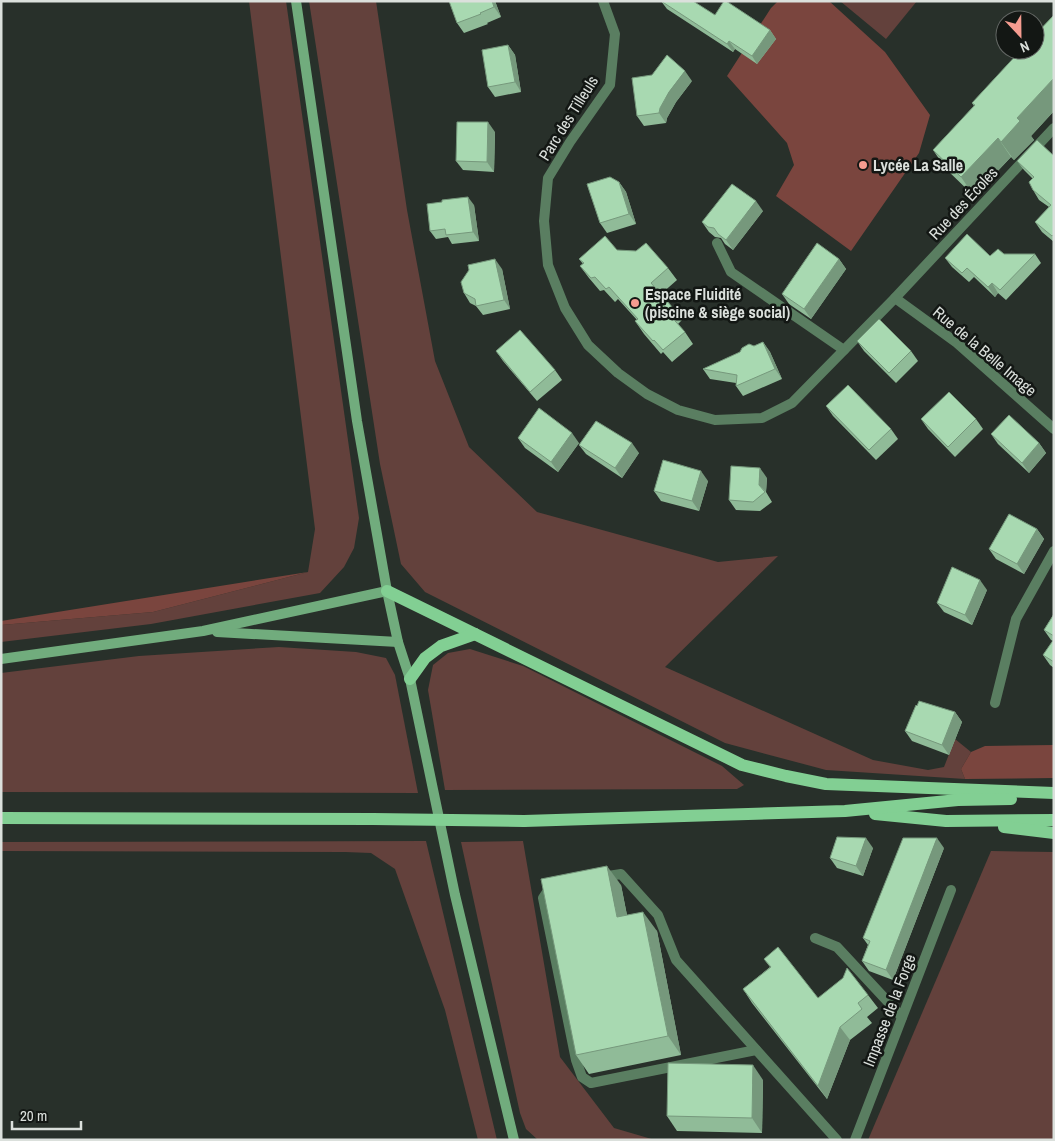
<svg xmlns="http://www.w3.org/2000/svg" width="1055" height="1141" viewBox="0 0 1055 1141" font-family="'Archivo Narrow',sans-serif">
<rect width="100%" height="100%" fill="#28302a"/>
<g fill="#63413c">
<polygon points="249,1 286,1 359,518 354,548 344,567 320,593 151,624 1,642 1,625 153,612 308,572 315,529"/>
<polygon points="309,1 376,1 407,210 435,361 469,447 537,512 718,562 778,556 665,667 873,760 928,770 944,767 955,739 971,752 961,769 965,779 826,770 725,743 425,592 401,564 380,464"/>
<polygon points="840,1 917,1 886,39"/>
<polygon points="279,647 356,652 386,658 395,675 418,793 1,792 1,673 139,656"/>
<polygon points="470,649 523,666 722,766 744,785 737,789 445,790 428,690 433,665 448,653"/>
<polygon points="426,841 497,1140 478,1140 445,1010 395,869 371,853 345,852 1,851 1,842"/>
<polygon points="523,841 560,1057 614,1128 655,1140 538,1140 526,1129 520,1113 461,842"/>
<polygon points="991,851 1054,852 1054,1140 868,1140"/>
</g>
<g fill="#7a453e">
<polygon points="778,1 829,1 885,52 930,115 919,153 851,251 776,196 794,165 787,143 727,76 771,8"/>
<polygon points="308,572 153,612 1,625 1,621"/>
<polygon points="1054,745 1054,778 965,779 961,769 971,752 985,746"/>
</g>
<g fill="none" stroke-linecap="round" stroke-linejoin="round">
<g stroke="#5a7e61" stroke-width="10">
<polyline points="717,243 731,272 844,350"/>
<polyline points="602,877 621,874 658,915 676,960 837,1140"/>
<polyline points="551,886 543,898 576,1060 582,1077 591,1083 756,1050"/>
<polyline points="815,938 837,947 902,1017"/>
</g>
<g stroke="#5a7e61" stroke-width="10">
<polyline points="603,1 615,34 610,85 570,142 548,178 544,221 548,265 565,308 588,345 618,373 647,394 678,410 715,420 762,418 792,403 895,298 1054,128"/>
<polyline points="895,298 957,343 1054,429"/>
<polyline points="995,703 1016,619 1054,551"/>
<polyline points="855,1140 951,890"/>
</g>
<g stroke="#71ac7d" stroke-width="10">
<polyline points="296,1 357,421 387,591 398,642 410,679 455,895 514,1140"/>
<polyline points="217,632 398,642"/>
<polyline points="1,659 203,631 387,591"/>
</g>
<g stroke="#82cf93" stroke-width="12">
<polyline points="387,591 742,765 786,776 826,784 1054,793"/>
<polyline points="410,679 425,658 441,646 475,634"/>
<polyline points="875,814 946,821 1054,820"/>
<polyline points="1,818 373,819"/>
<polyline points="524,821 845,811 958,800 1011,799"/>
<polyline points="1004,827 1054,833"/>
</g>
<polyline stroke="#82cf93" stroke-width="12" points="373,819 524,821"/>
</g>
<g fill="#90bb98">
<polygon points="495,1 501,17 487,23 488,24 464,33 457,23"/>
<polygon points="661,1 770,30 776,39 757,64 735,49 733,52 667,9"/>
<polygon points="1054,15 1054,111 1031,136 1034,140 1014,160 1011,157 974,196 946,169 933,150 974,106 972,103"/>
<polygon points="508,45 515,55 521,92 495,97 488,87"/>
<polygon points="692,81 676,102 667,118 666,123 644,126 637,116"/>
<polygon points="495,132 494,172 463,170 456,161"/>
<polygon points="1054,156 1054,242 1042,232 1035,222 1049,207 1039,200 1033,190 1032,178 1024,170 1017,161"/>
<polygon points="619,182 626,192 636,224 607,233 600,223"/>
<polygon points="474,205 479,241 452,244 448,237 436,239 430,231"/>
<polygon points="763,211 733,250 725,244 721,238 715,237 709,232 702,222"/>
<polygon points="617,250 668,268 677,280 661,294 673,308 682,320 678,324 685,332 693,344 672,362 663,352 661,354 644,334 635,321 637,320 618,299 615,302 604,290 600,291 589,278 580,266 583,264 579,259"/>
<polygon points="1004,254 1035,254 1041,263 1006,300 998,293 995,297 974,277 969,282 952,267 945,258 990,256"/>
<polygon points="839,259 846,269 811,319 789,304 782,294"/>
<polygon points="502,269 510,309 483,315 476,306 470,303 464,293"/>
<polygon points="857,341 911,351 918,361 896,383 864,351"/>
<polygon points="763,342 770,352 782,379 743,396 736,386 736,383 710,379 703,369"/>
<polygon points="496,351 555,370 562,380 537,401 503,361"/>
<polygon points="826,406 891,429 898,439 876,460 833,416"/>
<polygon points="921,419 976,419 983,429 955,457 928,429"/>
<polygon points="991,434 1039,443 1046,453 1029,473 998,444"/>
<polygon points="518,438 579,443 558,472 525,448"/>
<polygon points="579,445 639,453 622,478 586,454"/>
<polygon points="767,478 766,492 772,502 760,511 736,510 729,500"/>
<polygon points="708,481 699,511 661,501 654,491"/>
<polygon points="1037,529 1044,539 1024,574 996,559 989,549"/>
<polygon points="987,590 972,625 944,612 937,603"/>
<polygon points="1054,614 1054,668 1050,665 1043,655 1053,641 1051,640 1044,630"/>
<polygon points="917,706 955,712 962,722 949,755 912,741 905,731"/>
<polygon points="873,848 863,876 837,868 830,858"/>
<polygon points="944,848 893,980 869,971 862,961 868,945 863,938"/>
<polygon points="621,885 627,915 657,931 681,1055 589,1074 576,1055"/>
<polygon points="764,959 818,998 868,995 878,1008 867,1017 872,1023 850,1040 827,1099 752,1003 743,989 770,967"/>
<polygon points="763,1080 762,1133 677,1131 667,1116"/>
</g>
<g fill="#76987c">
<polygon points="492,1 495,1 501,17 494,7"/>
<polygon points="770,30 776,39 757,64 752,56"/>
<polygon points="729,41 735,49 733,52 727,44"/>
<polygon points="508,45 515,55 521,92 515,82"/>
<polygon points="685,71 692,81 676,102 667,118 666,123 659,113 660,108 669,92"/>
<polygon points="1054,78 1054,111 1031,136 1034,140 1014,160 1001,142 1017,118"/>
<polygon points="488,122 495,132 494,172 487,162"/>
<polygon points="998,138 1011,157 974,196 961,177"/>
<polygon points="619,182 626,192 636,224 629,214"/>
<polygon points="468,197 474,205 479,241 473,232"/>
<polygon points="756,201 763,211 733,250 726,240"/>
<polygon points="495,259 502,269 510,309 504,300"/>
<polygon points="839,259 846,269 811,319 804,309"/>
<polygon points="992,283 998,293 995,297 988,287"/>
<polygon points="763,342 770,352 782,379 775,369"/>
<polygon points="572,433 579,443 558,472 551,462"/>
<polygon points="632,443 639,453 622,478 615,468"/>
<polygon points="1039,443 1046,453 1029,473 1022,463"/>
<polygon points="760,468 767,478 766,492 759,485"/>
<polygon points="701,471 708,481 699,511 692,501"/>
<polygon points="1037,529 1044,539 1024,574 1017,564"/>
<polygon points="980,580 987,590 972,625 965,615"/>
<polygon points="955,712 962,722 949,755 942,745"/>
<polygon points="866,838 873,848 863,876 856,866"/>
<polygon points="937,838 944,848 893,980 886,970"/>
<polygon points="607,866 621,885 631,936 617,917"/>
<polygon points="643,912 657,931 681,1055 668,1036"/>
<polygon points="840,1027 850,1040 827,1099 818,1086"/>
<polygon points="753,1065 763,1080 762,1133 752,1118"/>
</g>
<g fill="#a8d9b1" stroke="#76987c">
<polygon points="449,1 492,1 494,7 480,13 481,14 457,23"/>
<polygon points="661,1 693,1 715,15 724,1 726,1 770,30 752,56 729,41 727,44"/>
<polygon points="1054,15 1054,78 1017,118 1020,121 1001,142 998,138 961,177 933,150 975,105 972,103 1021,50 1035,50 1035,35"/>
<polygon points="508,45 515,82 488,87 482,50"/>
<polygon points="667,55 685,71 669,92 660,108 659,113 637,116 632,78 652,75"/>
<polygon points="457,122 488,122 487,162 456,161"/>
<polygon points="1037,140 1054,156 1054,234 1052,236 1035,222 1051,205 1033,190 1029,182 1034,177 1017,161"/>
<polygon points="610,177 619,182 629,214 600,223 587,184"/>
<polygon points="732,184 756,201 726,240 718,234 714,228 708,227 702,222"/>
<polygon points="468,197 473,232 446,235 445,229 430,231 427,204 442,202 442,200"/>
<polygon points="967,234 990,256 998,249 1004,254 1035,254 1000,290 992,283 988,287 967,268 962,273 945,258"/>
<polygon points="605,236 617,250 636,251 646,243 668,268 651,283 673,308 667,312 685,332 663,350 654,340 653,341 635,321 638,319 609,287 606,289 595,277 591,278 580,266 584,263 579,259"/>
<polygon points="817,243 839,259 804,309 782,294"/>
<polygon points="495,259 504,300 476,306 475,299 464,293 461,282 469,270 468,265"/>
<polygon points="879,319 911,351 889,373 857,341"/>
<polygon points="520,330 555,370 530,392 496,351"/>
<polygon points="763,342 775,369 736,386 737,375 703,369 740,352 742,348 749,344 754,346"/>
<polygon points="848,385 891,429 869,450 826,406"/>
<polygon points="949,392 976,419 948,447 921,419"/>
<polygon points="539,408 572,433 551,462 518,438"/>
<polygon points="1009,415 1039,443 1022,463 991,434"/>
<polygon points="596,421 632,443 615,468 579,445"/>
<polygon points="663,460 701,471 692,501 654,491"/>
<polygon points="731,466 760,468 759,485 765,492 753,502 729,500"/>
<polygon points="1009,514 1037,529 1017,564 989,549"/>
<polygon points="952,567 980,580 965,615 937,603"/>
<polygon points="1054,614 1054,636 1044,630"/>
<polygon points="1054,639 1054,662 1043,655"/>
<polygon points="919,701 955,712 942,745 905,731 916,705 917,706"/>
<polygon points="837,837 866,838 856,866 830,858"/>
<polygon points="903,838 937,838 886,970 862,961 870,941 863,938"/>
<polygon points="607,866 617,917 643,912 668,1036 576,1055 541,879"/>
<polygon points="778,947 818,998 843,978 847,968 868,995 858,1003 862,1009 840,1027 818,1086 743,989 771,967 764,959"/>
<polygon points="668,1063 753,1065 752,1118 667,1116"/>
</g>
<g fill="#f59c90" stroke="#131714" stroke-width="2">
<circle cx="863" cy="165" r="5"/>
<circle cx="635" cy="303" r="5"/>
</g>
<g text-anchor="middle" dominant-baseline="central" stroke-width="5" stroke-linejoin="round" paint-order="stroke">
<g font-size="16" fill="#dbe0dc" stroke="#131714">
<text transform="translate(568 118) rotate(-58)">Parc des Tilleuls</text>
<text transform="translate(963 203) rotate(-47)">Rue des Écoles</text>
<text transform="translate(985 351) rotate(40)">Rue de la Belle Image</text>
<text transform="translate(889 1010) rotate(-69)">Impasse de la Forge</text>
</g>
<g font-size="16" font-weight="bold" fill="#dbe0dc" stroke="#131714" text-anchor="start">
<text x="873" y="165">Lycée La Salle</text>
<text x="645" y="294">Espace Fluidité<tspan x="645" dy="18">(piscine &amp; siège social)</tspan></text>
</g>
</g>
<rect width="1055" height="1141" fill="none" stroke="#dbe0dc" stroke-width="5"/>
<g transform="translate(1020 35) rotate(158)"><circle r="24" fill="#131714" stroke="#636764"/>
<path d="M0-4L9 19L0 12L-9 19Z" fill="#f59c90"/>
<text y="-8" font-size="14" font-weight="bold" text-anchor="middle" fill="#dbe0dc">N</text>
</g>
<path d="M12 1121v8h69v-8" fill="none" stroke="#dbe0dc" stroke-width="2.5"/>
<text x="20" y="1121" font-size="15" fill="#dbe0dc" stroke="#131714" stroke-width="4" paint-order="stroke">20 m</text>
</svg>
